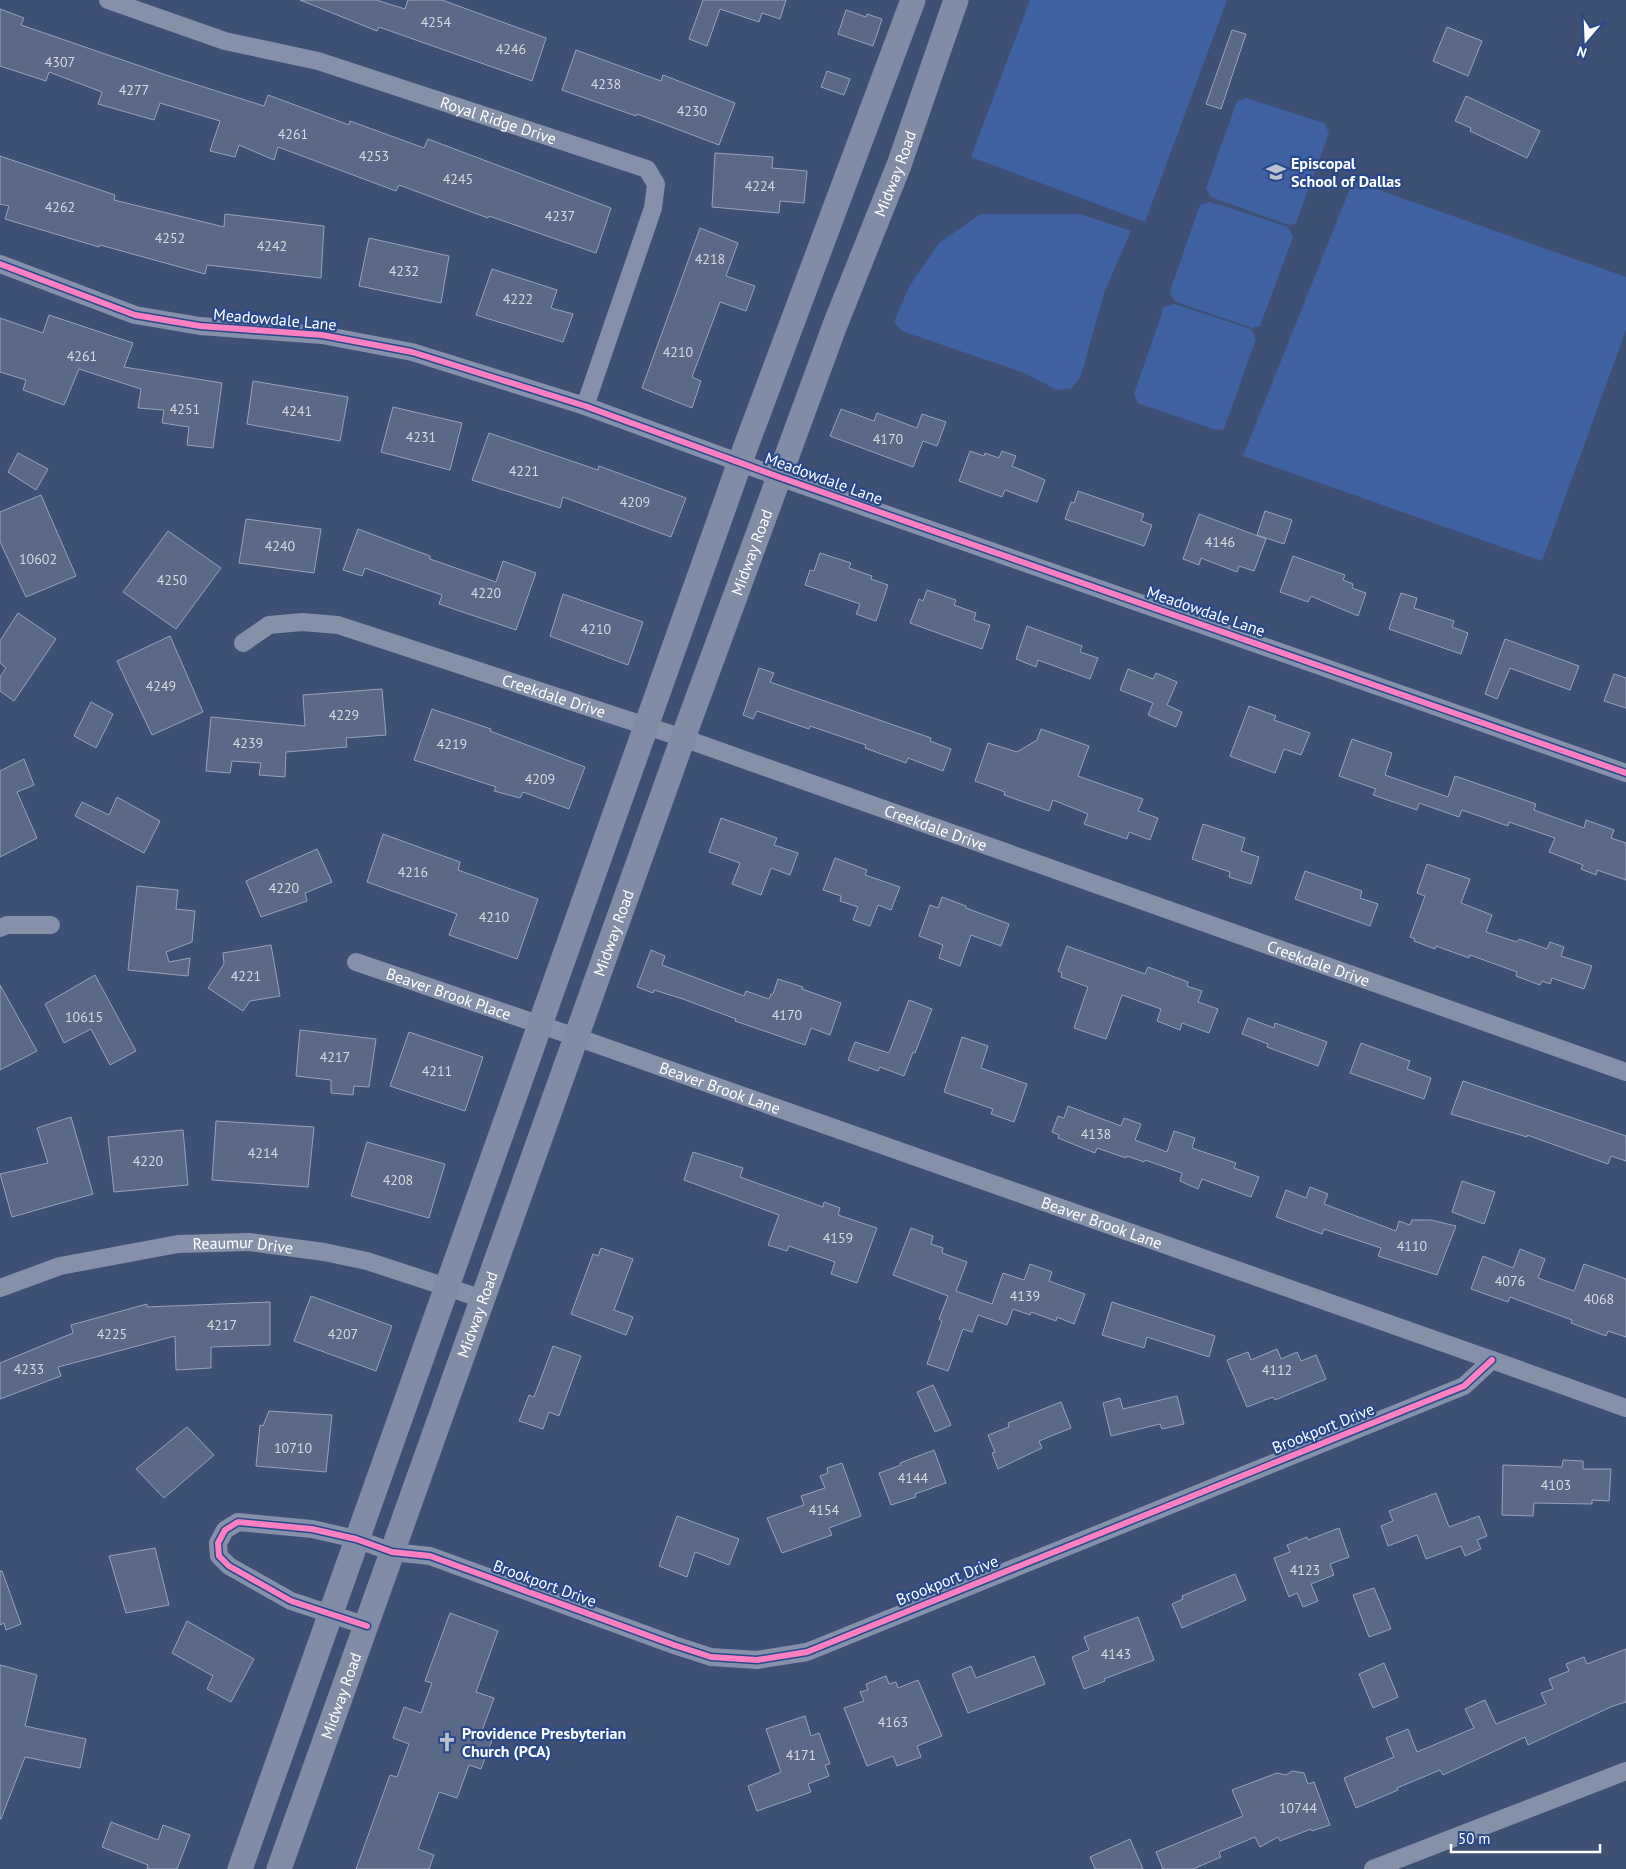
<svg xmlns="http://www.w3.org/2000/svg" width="1626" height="1869" viewBox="0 0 1626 1869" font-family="'PT Sans',sans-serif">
<rect width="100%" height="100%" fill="#3e5074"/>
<g fill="#4061a1">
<polygon points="1030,0 1227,0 1145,222 971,157"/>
<polygon points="1246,98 1324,123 1329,133 1296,223 1289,225 1211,197 1206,188 1237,101"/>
<polygon points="1353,181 1626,277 1626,330 1542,561 1243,456"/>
<polygon points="1210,202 1288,227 1293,237 1260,326 1252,328 1174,301 1170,291 1200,205"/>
<polygon points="981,214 1080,214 1131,231 1104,293 1081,376 1072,388 1057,390 1022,372 902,331 894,322 909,287 939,243"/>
<polygon points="1174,304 1251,329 1256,339 1224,429 1216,430 1138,403 1134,394 1164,307"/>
</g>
<g fill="#5b6986" stroke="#99a3b7">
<polygon points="300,0 376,0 405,9 408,0 442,0 546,38 532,81 379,27 377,31"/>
<polygon points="703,0 786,0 780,19 762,13 759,22 720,9 707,46 689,39"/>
<polygon points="0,9 24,18 21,25 169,76 264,106 268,95 349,125 350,121 424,148 428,139 611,208 596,253 489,216 488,218 399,185 396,191 278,147 274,160 239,145 235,157 210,151 220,121 160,103 154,120 98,104 102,92 49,72 46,81 0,66"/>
<polygon points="846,10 866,17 867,14 882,19 873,46 838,34"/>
<polygon points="1447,27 1482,41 1468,76 1433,61"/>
<polygon points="1232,30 1246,34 1221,109 1206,104"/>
<polygon points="576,50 661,81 663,75 735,103 719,145 637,114 636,116 562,90"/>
<polygon points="827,71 850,79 844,95 821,87"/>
<polygon points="1466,96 1540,131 1527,158 1470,131 1471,128 1455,121"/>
<polygon points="715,153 773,157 772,168 807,171 804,203 780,201 779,213 712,207"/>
<polygon points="0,156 115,195 114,200 224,227 225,214 324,226 321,278 207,265 205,274 100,245 99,247 5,219 9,206 0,204"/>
<polygon points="700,228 738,243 726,276 755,286 746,311 720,302 692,377 701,381 692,408 642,388"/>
<polygon points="369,238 449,256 441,303 359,286"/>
<polygon points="492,269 557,290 551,308 573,314 563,342 476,315"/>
<polygon points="49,315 133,343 124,367 222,383 213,448 187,445 189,427 162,423 164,410 138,408 141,389 79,369 64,405 23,390 26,380 0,372 0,318 43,333"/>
<polygon points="253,381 348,397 340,441 247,424"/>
<polygon points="393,407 462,423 450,470 381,452"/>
<polygon points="841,409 874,421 877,413 917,428 922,414 946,422 937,446 923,441 913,467 830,436"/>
<polygon points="489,433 598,470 599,466 686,498 671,537 563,497 560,508 472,480"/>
<polygon points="970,451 984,456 985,453 999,458 1002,451 1016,456 1012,466 1045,480 1037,502 1005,490 1002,497 959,481"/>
<polygon points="18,453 48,469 36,490 8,472"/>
<polygon points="1078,491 1144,514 1141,521 1152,525 1144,546 1065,519 1071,502 1074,503"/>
<polygon points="41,495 76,576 26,597 0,542 0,512"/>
<polygon points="1265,511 1292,520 1284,544 1257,535"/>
<polygon points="1199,514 1266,539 1254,571 1239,566 1237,572 1201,558 1199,565 1183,559"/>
<polygon points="246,519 321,529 314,573 239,563"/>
<polygon points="358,529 430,556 430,559 496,582 503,561 536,573 516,630 439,604 442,595 365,568 362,576 343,570"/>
<polygon points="168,531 221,568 176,629 123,592"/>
<polygon points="820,553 851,563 849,568 872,576 871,579 888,585 876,621 856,614 860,604 805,585 810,570 814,571"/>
<polygon points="1293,556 1345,575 1343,580 1353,584 1352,588 1366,593 1358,616 1311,596 1308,602 1280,592"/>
<polygon points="927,590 956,600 954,605 976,613 974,620 990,625 982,649 910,623 919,599 923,601"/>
<polygon points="1401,593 1417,598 1414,608 1454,621 1452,627 1468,633 1461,654 1389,629"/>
<polygon points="563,594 643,622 628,665 550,636"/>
<polygon points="18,613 56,639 14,701 0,691 0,677 6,668 0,663 0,641"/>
<polygon points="1027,626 1082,646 1080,652 1098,658 1090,679 1038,660 1036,667 1016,659"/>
<polygon points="170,636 203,712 152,735 117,661"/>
<polygon points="1505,639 1579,666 1570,690 1510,668 1497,699 1485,694"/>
<polygon points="759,668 774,673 770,682 931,738 930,741 951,749 943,771 908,758 906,763 865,748 866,745 810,726 809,729 757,711 753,719 743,715"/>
<polygon points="1128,669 1153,679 1156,673 1177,682 1167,705 1182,712 1176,727 1148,715 1153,703 1120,690"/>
<polygon points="1614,674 1626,678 1626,708 1604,701"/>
<polygon points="382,689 386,735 346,738 347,747 286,752 285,777 259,775 261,763 232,761 230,773 206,771 211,717 305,726 303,695"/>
<polygon points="91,702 113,714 96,748 74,736"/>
<polygon points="1249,706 1276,716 1274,720 1310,733 1301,755 1284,749 1275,773 1230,756"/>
<polygon points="432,709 491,729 490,731 585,767 569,809 523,792 520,798 494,791 496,787 414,760"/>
<polygon points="1041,729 1089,746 1078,776 1143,799 1138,811 1158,818 1150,840 1129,832 1127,839 1084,824 1088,814 1053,800 1049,811 1004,795 1005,792 975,781 988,743 1017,752 1037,740"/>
<polygon points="1352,739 1392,753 1385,775 1448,797 1455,776 1536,804 1534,810 1584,828 1586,820 1614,830 1611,838 1626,843 1626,880 1597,870 1596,875 1581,869 1583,865 1549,852 1555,838 1509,822 1508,826 1462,810 1459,817 1419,803 1417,810 1373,795 1376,789 1339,776"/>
<polygon points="24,759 34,785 17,792 37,838 0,857 0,771"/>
<polygon points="117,797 160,821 144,853 75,816 82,802 109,815"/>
<polygon points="721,818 777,838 774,845 798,853 790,875 771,868 761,895 732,884 740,863 709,852"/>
<polygon points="1203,824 1245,838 1241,851 1259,857 1251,884 1229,877 1230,872 1192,859"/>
<polygon points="383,834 460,862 458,870 538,899 517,959 449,935 457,914 367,882"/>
<polygon points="317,849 332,882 305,893 307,901 261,917 246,881"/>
<polygon points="835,858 867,870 865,875 900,887 891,910 878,905 870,926 853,920 858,907 840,901 841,896 823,890"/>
<polygon points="1427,864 1470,879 1461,903 1492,915 1486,932 1517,942 1519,939 1547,949 1550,942 1564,947 1561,956 1592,966 1584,989 1552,978 1550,984 1542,981 1540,985 1516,976 1517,972 1470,955 1469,958 1436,946 1435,949 1414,941 1415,939 1410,937 1425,896 1417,893"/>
<polygon points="1305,871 1362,891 1360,898 1378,904 1370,926 1295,899"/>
<polygon points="137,886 178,890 176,909 195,911 192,942 166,952 169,962 190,958 188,976 128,970"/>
<polygon points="942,897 966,906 966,908 1009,924 1001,946 971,935 960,966 939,958 943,945 919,936 930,905 938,908"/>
<polygon points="271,945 280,996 250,1001 243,1011 208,988 224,964 223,953"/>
<polygon points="1067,946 1145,974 1148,967 1188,982 1187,986 1202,991 1198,1002 1218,1009 1209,1033 1182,1023 1180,1030 1157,1021 1161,1009 1122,995 1106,1039 1074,1028 1088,987 1061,977 1062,973 1058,971"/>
<polygon points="651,950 665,956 662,965 744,996 746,991 769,999 771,994 773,994 778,979 803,987 802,989 841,1003 830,1035 811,1028 805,1045 735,1021 736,1019 683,999 654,990 653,993 637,987"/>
<polygon points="95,975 136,1051 110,1065 91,1029 64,1043 45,1004"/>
<polygon points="0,985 37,1051 0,1070"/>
<polygon points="909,1000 932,1009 915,1053 913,1052 904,1076 880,1067 878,1071 848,1060 855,1042 889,1053"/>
<polygon points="1248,1018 1274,1028 1275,1023 1327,1042 1318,1066 1267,1047 1268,1044 1242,1034"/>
<polygon points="300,1030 376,1039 369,1087 354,1086 353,1095 331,1093 331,1080 296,1076"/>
<polygon points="409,1032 483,1057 465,1111 390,1086"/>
<polygon points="962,1037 988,1046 981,1068 1027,1084 1014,1122 991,1114 993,1109 944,1092"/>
<polygon points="1361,1043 1410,1061 1407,1069 1431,1078 1424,1099 1350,1073"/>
<polygon points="1463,1081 1626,1136 1626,1161 1611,1156 1608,1164 1527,1135 1527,1137 1451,1114"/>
<polygon points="1068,1106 1121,1126 1124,1118 1141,1124 1135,1140 1167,1152 1174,1131 1195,1138 1192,1148 1236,1163 1234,1168 1259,1177 1251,1197 1202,1179 1198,1189 1180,1181 1182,1173 1145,1160 1144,1162 1127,1156 1126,1158 1097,1148 1095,1153 1058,1138 1059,1135 1052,1132 1058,1116 1064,1118"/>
<polygon points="71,1117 93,1194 12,1217 0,1174 48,1163 37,1128"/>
<polygon points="216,1121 314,1127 308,1187 212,1180"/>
<polygon points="183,1130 188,1185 114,1192 108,1137"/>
<polygon points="367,1142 445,1164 429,1218 351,1196"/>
<polygon points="693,1152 743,1168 740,1177 823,1207 824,1202 840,1208 838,1215 877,1228 857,1283 831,1274 835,1262 789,1246 787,1251 768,1245 779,1215 684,1180"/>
<polygon points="1462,1181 1495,1192 1484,1224 1452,1212"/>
<polygon points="1310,1187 1328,1194 1324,1204 1396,1231 1399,1221 1410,1225 1412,1220 1431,1220 1456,1226 1437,1275 1378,1256 1381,1248 1324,1229 1322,1234 1276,1217 1286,1190 1306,1198"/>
<polygon points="911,1228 933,1236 931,1244 943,1248 942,1253 967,1262 956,1291 992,1304 1003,1273 1024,1280 1030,1264 1052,1272 1049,1281 1085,1294 1074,1324 1057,1317 1056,1321 1031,1312 1030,1315 1013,1309 1007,1325 978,1315 972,1332 963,1329 948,1371 927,1364 942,1321 939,1319 948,1296 893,1275"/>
<polygon points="601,1248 633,1259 614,1310 633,1317 626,1335 571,1314 593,1254 598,1256"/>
<polygon points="1520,1249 1545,1259 1538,1278 1574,1291 1584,1264 1626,1279 1626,1337 1608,1331 1606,1336 1571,1323 1572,1320 1510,1297 1508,1302 1471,1289 1483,1256 1513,1268"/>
<polygon points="311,1296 392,1326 376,1371 294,1341"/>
<polygon points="270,1302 270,1345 211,1347 211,1368 176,1370 175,1336 58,1367 61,1376 0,1399 0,1363 73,1333 71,1325 147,1304 147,1307"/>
<polygon points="1112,1302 1215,1336 1209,1357 1147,1337 1144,1348 1102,1335"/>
<polygon points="553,1346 581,1356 559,1416 549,1412 543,1429 519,1421 529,1395 534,1397"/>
<polygon points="1277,1349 1281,1359 1297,1352 1301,1361 1316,1355 1326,1379 1275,1400 1273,1397 1247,1407 1227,1360 1248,1352 1251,1360"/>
<polygon points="933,1385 951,1425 935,1432 917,1392"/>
<polygon points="1177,1396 1184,1424 1162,1429 1160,1424 1111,1436 1103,1403 1120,1398 1123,1409"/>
<polygon points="1061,1402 1071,1428 1039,1441 1042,1448 998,1469 992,1453 995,1452 988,1435 1009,1427 1008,1423"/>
<polygon points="269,1411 332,1415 326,1472 256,1466 260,1425 263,1426"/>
<polygon points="187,1427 214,1455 164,1498 136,1469"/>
<polygon points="934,1450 946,1483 915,1494 916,1497 891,1505 879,1473 901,1465 900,1463"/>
<polygon points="1563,1460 1583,1461 1583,1469 1611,1469 1609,1501 1592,1500 1592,1504 1534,1503 1533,1516 1502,1515 1503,1465 1562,1467"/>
<polygon points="842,1463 861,1516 829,1528 832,1535 782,1553 767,1518 804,1505 801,1496 825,1488 820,1476 828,1473 827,1468"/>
<polygon points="1436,1493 1449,1527 1479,1516 1487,1536 1477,1540 1481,1549 1465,1556 1461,1546 1426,1559 1417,1535 1388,1546 1381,1526 1393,1521 1389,1511"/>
<polygon points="677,1516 739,1539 729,1565 695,1552 687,1577 659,1566"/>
<polygon points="1339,1528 1349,1557 1330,1564 1334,1575 1311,1584 1318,1601 1303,1607 1297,1593 1289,1597 1274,1558 1290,1552 1287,1545 1307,1537 1308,1540"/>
<polygon points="155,1548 169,1605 126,1613 109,1556"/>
<polygon points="0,1571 2,1571 21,1624 6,1630 4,1623 0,1625"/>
<polygon points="1235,1574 1246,1600 1182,1628 1172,1604 1183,1599 1182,1596"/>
<polygon points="1374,1588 1391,1629 1369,1637 1353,1595"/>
<polygon points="450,1613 498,1631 476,1692 494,1698 480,1736 492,1740 481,1769 469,1765 457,1798 439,1792 418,1849 434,1855 429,1869 356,1869 390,1775 397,1777 409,1744 393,1738 404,1707 421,1713 432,1683 425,1681"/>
<polygon points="1138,1617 1154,1660 1104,1679 1105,1681 1084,1689 1072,1657 1089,1650 1084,1637"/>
<polygon points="187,1621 254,1659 231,1702 207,1689 213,1676 172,1653"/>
<polygon points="1626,1649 1626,1702 1613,1706 1528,1745 1525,1737 1443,1775 1440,1770 1397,1788 1398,1790 1356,1808 1344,1778 1394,1757 1386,1738 1408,1729 1417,1752 1474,1728 1465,1709 1485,1700 1496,1724 1546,1704 1541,1693 1553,1689 1549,1679 1569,1671 1566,1664 1584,1657 1587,1664"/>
<polygon points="1034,1656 1045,1684 968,1713 952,1674 971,1666 976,1678"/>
<polygon points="1384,1663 1398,1697 1373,1708 1359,1674"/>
<polygon points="0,1665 37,1675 25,1726 86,1739 80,1768 25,1757 1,1819 0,1819"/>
<polygon points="886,1676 889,1684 896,1682 898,1688 918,1680 942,1736 917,1746 921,1757 897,1766 893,1756 867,1766 844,1708 864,1701 860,1692 868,1690 866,1684"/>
<polygon points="805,1716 811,1736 819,1733 830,1764 825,1765 829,1776 808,1784 811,1792 757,1811 748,1786 781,1772 766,1729"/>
<polygon points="1292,1771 1304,1773 1308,1784 1314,1782 1330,1825 1312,1831 1311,1829 1280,1841 1278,1837 1260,1847 1255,1837 1219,1852 1221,1857 1193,1869 1163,1869 1156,1852 1243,1816 1232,1790 1277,1773 1286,1775"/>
<polygon points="111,1822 158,1840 163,1825 190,1835 177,1869 147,1869 148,1865 102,1847"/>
<polygon points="1130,1839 1143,1869 1095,1869 1090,1857"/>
</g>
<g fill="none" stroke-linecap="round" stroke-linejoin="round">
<g stroke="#8591a8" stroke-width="18">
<path id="s1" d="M108,0L225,41L318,61L647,169L656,184L653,208L585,406"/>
<polyline points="0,264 135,315 200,326 322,335 412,352 585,406 779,477 1626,773"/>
<path id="s2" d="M243,643L269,625L302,622L338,625L683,738L1626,1072"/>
<polyline points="0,928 7,925 51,925"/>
<path id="s3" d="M356,962L576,1037L1492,1360L1626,1408"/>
<path id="s4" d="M0,1288L60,1266L178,1244L249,1242L324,1252L367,1261L483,1299"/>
<polyline points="367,1626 291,1601 229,1566 219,1556 218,1543 225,1530 238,1522 312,1529 356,1539 392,1552 430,1556 674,1645 711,1657 757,1660 807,1652 1464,1386 1492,1360"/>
<polyline points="1373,1869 1626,1771"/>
</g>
<g stroke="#818ca5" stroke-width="25">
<polyline points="240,1869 740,462 913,0"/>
<path id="s5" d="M279,1869L683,738L835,325L899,165L956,0"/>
</g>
<defs>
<g id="cycleway">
<polyline points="0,264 135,315 200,326 322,335 412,352 585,406 779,477 1626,773"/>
<polyline points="367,1626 291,1601 229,1566 219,1556 218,1543 225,1530 238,1522 312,1529 356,1539 392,1552 430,1556 674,1645 711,1657 757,1660 807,1652 1464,1386 1492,1360"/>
</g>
</defs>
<use href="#cycleway" stroke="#28498a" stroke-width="9"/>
<use href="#cycleway" stroke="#ff80c0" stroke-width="6"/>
</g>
<defs>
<symbol id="school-bare" viewBox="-9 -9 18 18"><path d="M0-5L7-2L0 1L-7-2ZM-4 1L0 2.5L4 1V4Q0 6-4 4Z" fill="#bbc2ce" stroke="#28498a" stroke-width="2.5" paint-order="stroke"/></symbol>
<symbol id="church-bare" viewBox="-9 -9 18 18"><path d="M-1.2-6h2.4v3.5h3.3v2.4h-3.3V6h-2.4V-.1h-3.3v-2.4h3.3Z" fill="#bbc2ce" stroke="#28498a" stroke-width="2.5" paint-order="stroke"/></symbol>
</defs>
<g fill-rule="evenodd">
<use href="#school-bare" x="1262" y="158" width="28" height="28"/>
<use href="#church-bare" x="433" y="1728" width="28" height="28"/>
</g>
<g text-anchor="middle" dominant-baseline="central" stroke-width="4.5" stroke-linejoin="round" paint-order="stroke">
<g font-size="14" fill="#d6dae1">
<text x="436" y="22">4254</text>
<text x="511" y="49">4246</text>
<text x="60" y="62">4307</text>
<text x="606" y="84">4238</text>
<text x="134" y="90">4277</text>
<text x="692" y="111">4230</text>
<text x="293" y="134">4261</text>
<text x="374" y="156">4253</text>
<text x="458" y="179">4245</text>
<text x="760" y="186">4224</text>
<text x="60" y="207">4262</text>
<text x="560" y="216">4237</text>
<text x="170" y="238">4252</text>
<text x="272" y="246">4242</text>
<text x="710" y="259">4218</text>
<text x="404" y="271">4232</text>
<text x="518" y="299">4222</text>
<text x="678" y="352">4210</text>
<text x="82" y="356">4261</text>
<text x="185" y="409">4251</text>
<text x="297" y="411">4241</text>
<text x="421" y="437">4231</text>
<text x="888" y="439">4170</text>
<text x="524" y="471">4221</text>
<text x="635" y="502">4209</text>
<text x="1220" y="542">4146</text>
<text x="280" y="546">4240</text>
<text x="38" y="559">10602</text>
<text x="172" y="580">4250</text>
<text x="486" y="593">4220</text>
<text x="596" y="629">4210</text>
<text x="161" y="686">4249</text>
<text x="344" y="715">4229</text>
<text x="248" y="743">4239</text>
<text x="452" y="744">4219</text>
<text x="540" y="779">4209</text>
<text x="413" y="872">4216</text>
<text x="284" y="888">4220</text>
<text x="494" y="917">4210</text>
<text x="246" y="976">4221</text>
<text x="787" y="1015">4170</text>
<text x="84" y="1017">10615</text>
<text x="335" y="1057">4217</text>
<text x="437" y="1071">4211</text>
<text x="1096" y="1134">4138</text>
<text x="263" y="1153">4214</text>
<text x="148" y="1161">4220</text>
<text x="398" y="1180">4208</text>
<text x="838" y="1238">4159</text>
<text x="1412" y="1246">4110</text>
<text x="1510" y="1281">4076</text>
<text x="1025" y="1296">4139</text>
<text x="1599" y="1299">4068</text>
<text x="222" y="1325">4217</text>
<text x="112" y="1334">4225</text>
<text x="343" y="1334">4207</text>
<text x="29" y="1369">4233</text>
<text x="1277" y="1370">4112</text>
<text x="293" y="1448">10710</text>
<text x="913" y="1478">4144</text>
<text x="1556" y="1485">4103</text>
<text x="824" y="1510">4154</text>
<text x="1305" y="1570">4123</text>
<text x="1116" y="1654">4143</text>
<text x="893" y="1722">4163</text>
<text x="801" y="1755">4171</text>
<text x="1298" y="1808">10744</text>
</g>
<g font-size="16" fill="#fff" stroke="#28498a">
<text stroke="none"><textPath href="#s1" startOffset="409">Royal Ridge Drive</textPath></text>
<text stroke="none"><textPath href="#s5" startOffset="1804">Midway Road</textPath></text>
<text transform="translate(275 319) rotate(5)">Meadowdale Lane</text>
<text transform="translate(824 478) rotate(20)">Meadowdale Lane</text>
<text stroke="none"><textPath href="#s5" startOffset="1399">Midway Road</textPath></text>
<text transform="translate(1206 611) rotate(19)">Meadowdale Lane</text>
<text stroke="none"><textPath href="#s2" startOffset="328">Creekdale Drive</textPath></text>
<text stroke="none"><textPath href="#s2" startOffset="732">Creekdale Drive</textPath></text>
<text stroke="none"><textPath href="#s5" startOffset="994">Midway Road</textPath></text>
<text stroke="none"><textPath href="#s2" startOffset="1138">Creekdale Drive</textPath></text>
<text stroke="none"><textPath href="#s3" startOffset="98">Beaver Brook Place</textPath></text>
<text stroke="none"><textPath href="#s3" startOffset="385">Beaver Brook Lane</textPath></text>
<text stroke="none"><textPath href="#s3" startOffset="790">Beaver Brook Lane</textPath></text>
<text stroke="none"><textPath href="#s4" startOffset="249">Reaumur Drive</textPath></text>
<text stroke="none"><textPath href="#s5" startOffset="589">Midway Road</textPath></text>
<text transform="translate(1323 1428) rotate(-22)">Brookport Drive</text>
<text transform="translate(947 1580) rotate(-22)">Brookport Drive</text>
<text transform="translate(545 1583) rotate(20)">Brookport Drive</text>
<text stroke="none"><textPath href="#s5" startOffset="184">Midway Road</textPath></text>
</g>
<g font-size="16" font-weight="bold" fill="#fff" stroke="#28498a" text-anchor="start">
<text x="1291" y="163">Episcopal<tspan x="1291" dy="18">School of Dallas</tspan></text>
<text x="462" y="1733">Providence Presbyterian<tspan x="462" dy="18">Church (PCA)</tspan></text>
</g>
</g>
<g transform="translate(1586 40) rotate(199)" stroke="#28498a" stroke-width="4" paint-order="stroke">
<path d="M0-4L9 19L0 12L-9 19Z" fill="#ffffff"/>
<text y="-8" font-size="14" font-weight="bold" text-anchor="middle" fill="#ffffff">N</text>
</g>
<path d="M1451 1844v8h149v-8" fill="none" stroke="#ffffff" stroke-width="2.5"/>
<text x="1458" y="1844" font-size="15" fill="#ffffff" stroke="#28498a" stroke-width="4" paint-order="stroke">50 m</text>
</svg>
